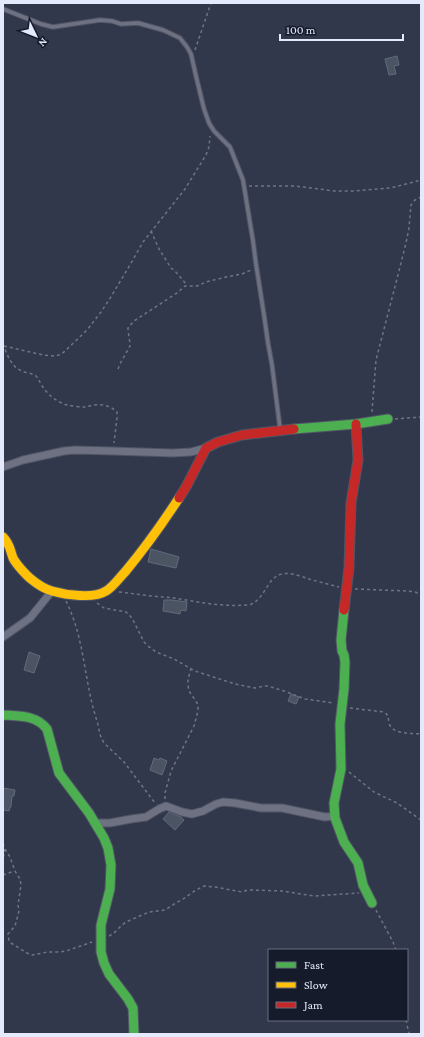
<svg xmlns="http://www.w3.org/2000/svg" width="424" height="1037" viewBox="0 0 424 1037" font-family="'Crimson Pro',serif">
<rect width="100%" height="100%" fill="#32384c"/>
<g fill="#4b5463" stroke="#616a7a">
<polygon points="397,56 399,65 394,66 396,74 389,75 385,59"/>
<polygon points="151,549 179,557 176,568 148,562"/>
<polygon points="164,600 172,600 187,602 186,611 181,610 180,614 163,611"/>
<polygon points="29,652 40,656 34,673 24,670"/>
<polygon points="291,694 299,697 296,704 288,701"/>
<polygon points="154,758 159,760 160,758 167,761 162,775 150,770"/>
<polygon points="3,788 15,790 14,796 12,796 11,807 10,807 9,811 3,810"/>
<polygon points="169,812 181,817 184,820 175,830 163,819"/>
</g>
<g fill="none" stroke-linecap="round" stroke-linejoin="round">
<defs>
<polyline id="lane" points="3,9 41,24 53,27 100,20 112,21 121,24 138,23 163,30 180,38 187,47 191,54 196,76 204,109 209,123 214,131 230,147 243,180 253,241 256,264 264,315 268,343 272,365 280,428"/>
<g id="street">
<polyline points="3,467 23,460 64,451 75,450 112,451 173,453 191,452 206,448"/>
<polyline points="3,637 30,618 52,591"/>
<polyline points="94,823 110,823 131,819 146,817 159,809 166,806 182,812 192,814 203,811 216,804 223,802 235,803 261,808 282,808 325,817 335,816"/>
</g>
<g id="fast">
<polyline points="294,429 356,424 388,419"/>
<polyline points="344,610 341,640 342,651 344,655 345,662 344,689 340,724 341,769 334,803 335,818 344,842 358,863 363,885 372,903"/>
<path d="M3,715C19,716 36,715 47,729L59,773L89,813L104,838L108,848L111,865L110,889L101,925V952L104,963L109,974L128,999L133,1008L134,1034"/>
</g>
<path id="slow" d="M3,537C10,544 10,550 13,558C16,564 26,575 31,579C37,584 45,589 52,591C66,595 94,599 106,591C113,587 119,578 125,572C145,548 162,524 179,498"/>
<g id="jam">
<polyline points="179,498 186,487 206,448 218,442 242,435 294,429"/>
<polyline points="344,610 349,568 351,503 358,460 356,424"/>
</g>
</defs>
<use href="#lane" stroke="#505565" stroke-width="5.5"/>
<use href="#street" stroke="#505565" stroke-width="9"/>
<use href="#fast" stroke="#505565" stroke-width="11"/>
<use href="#slow" stroke="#505565" stroke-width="11"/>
<use href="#jam" stroke="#505565" stroke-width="11"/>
<g stroke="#707482" stroke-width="1.5" stroke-dasharray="3 3" stroke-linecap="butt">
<polyline points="195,50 211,3"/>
<polyline points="249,186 294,186 312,188 334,191 355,191 391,188 421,180"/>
<polyline points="151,231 159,249 171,268 175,271 187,285"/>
<path d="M3,344C7,354 11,367 22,371C26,373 32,373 36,376C39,379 40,383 43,387C48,395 57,402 67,405C72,406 80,407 85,407C88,407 91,405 94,405C103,404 111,406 117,412V418L114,443"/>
<polyline points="4,346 43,355 54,356 59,355 64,352 87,330 101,312 109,300 130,265 143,242 185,189 206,155 209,147 210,136"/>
<polyline points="118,369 121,362 130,346 130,344 128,330 128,328 134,321 177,293 185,286 197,286 206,282 226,277 242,274 251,270"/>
<polyline points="372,412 376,360 399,271 406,243 409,228 411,205 415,200 421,197"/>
<polyline points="395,419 421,417"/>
<polyline points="355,589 407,591 415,592 421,594"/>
<path d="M119,592C130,593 141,595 152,596C160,597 167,597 174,598C198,602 222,607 247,605C264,604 266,577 282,574C292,572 303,577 312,580C321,582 330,585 339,587"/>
<path d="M66,601C85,639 84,682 97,721C99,727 99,734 102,739L104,743L124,762L155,803"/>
<polyline points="97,603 104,608 126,612 132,618 144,642 148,646 156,652 174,659 195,671 235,684 255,688 264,686 268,686 284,691 305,699 334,703"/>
<path d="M350,708L384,712C389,715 388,718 389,723C392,735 412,733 421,734"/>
<polyline points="349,772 374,792 397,803 421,820"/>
<polyline points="165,799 165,793 171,771 194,726 198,711 198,705 197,703 189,691 188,685 188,679 191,669"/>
<path d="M3,843C5,849 5,852 3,858"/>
<polyline points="5,849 10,857 15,871 20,879 21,885 18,905 19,911 15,926 8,934 9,941 11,943 27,953 32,955 48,952 60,952 66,951 92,942"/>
<polyline points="3,875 14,871"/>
<polyline points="376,910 393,942 396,950"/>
<polyline points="109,936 114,933 121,926 126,922 149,912 165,910 176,903 183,899 196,890 204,886 215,887 242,892 248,890 251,890 282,891 314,896 359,893"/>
<polyline points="406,1020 409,1034"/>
</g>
<use href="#lane" stroke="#6d7182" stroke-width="3.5"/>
<use href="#street" stroke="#6d7182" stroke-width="7"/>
<use href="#fast" stroke="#4caf50" stroke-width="9"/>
<use href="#slow" stroke="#ffc107" stroke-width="9"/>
<use href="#jam" stroke="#c62828" stroke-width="9"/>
</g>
<rect width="424" height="1037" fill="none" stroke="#e3eafc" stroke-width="8"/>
<rect x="268" y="949" width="140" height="72" fill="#161b2b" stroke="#686e7f"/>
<rect x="276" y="962" width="20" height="6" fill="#4caf50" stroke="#686e7f"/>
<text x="304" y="969" font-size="12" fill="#e3eafc">Fast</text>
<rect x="276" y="982" width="20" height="6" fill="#ffc107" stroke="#686e7f"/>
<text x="304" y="989" font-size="12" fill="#e3eafc">Slow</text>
<rect x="276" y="1002" width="20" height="6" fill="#c62828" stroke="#686e7f"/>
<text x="304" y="1009" font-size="12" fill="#e3eafc">Jam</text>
<g transform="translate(36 36) rotate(133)" stroke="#161b2b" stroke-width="3" paint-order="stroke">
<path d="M0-3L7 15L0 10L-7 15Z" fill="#e3eafc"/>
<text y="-6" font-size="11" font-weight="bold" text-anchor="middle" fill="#e3eafc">N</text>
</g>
<path d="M280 34v6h123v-6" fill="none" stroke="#e3eafc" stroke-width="2"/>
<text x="286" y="34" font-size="12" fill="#e3eafc" stroke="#161b2b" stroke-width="3" paint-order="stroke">100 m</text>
</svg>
